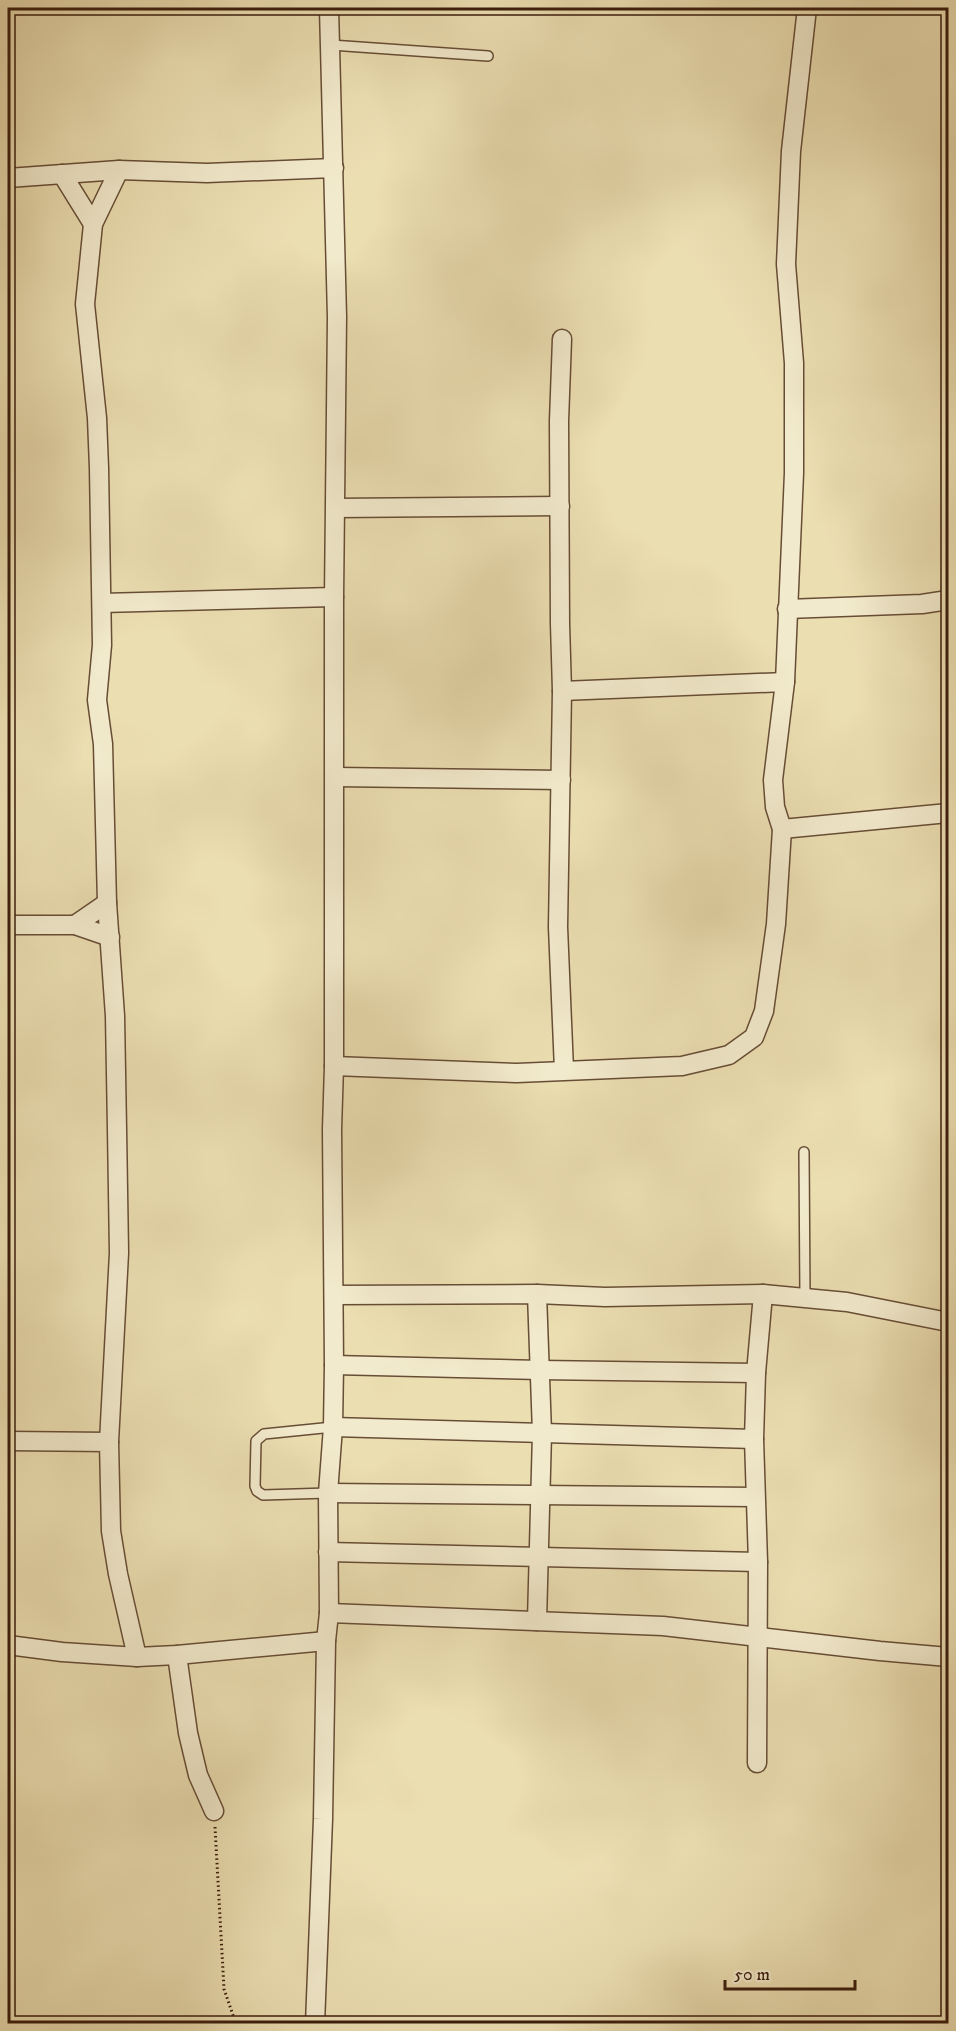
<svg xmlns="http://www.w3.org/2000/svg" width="956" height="2031" viewBox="0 0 956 2031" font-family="'IM FELL DW Pica',serif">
<rect width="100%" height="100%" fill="#ebdeb1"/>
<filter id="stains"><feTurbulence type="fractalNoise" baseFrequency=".00333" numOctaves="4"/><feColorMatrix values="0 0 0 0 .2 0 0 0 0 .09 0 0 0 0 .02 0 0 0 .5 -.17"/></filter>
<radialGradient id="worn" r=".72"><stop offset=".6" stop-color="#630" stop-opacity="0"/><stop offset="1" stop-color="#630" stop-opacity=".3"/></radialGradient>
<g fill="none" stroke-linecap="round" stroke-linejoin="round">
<defs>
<g id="lane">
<polyline points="331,45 488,56"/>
<polyline points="804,1152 805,1298"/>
<polyline points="328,1493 263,1495 257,1491 255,1486 256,1441 264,1434 333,1427"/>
</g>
<g id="street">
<polyline points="62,174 93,224"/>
<polyline points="8,178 119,170 207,173 334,168"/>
<polyline points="562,339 559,421 560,624 562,691 558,927 564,1070"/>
<polyline points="336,508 560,506"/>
<polyline points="102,603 334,597"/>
<polyline points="787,609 922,604 948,600"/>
<polyline points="562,691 785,682"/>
<polyline points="335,777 561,780"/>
<polyline points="782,829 948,813"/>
<polyline points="8,925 75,925 110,937"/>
<polyline points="75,925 107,903"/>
<polyline points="334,1066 517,1073 682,1066 729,1055 754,1037 764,1011 776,924 782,829 775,807 773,780 785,682 794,473 794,363 786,264 791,151 807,8"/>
<polyline points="537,1294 542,1433 537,1621"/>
<polyline points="334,1295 537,1294 605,1297 763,1294 847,1302 948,1322"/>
<polyline points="334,1365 540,1370 756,1373"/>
<polyline points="333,1427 754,1439"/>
<polyline points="8,1441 109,1442 111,1531 118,1574 137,1657"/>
<polyline points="109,1442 119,1253 117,1129 115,1016 107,903 103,744 97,700 102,645 99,468 97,418 85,304 93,224 119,170"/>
<polyline points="328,1493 755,1497"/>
<polyline points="328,1552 758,1562"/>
<polyline points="329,1613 663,1626 880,1651 948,1657"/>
<polyline points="8,1645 62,1652 137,1657 177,1655 326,1641"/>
<polyline points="177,1655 188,1733 198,1775 214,1811"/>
<polyline points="757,1763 758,1562 754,1439 756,1373 763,1294"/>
<polyline points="315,2024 323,1819 326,1641 329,1613 328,1493 333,1427 334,1365 332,1129 334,1066 334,597 337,317 329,8"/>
</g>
</defs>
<use href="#lane" stroke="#674d36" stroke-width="12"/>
<use href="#street" stroke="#674d36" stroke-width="21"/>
<polyline stroke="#3b1d0d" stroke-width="3" stroke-dasharray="1.5 3" stroke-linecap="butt" points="215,1827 224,1989 236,2024"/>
<use href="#lane" stroke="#f2eacc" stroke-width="9"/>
<use href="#street" stroke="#f2eacc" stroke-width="18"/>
</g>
<rect width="956" height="2031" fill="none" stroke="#ebdeb1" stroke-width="30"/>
<rect x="9" y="9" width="938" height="2013" fill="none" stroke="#3b1d0d" stroke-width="3"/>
<rect x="15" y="15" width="926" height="2001" fill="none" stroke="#3b1d0d" stroke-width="1.5"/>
<path d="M725 1980v9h130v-9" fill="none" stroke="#3b1d0d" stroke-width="3"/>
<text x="734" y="1980" font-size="18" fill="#3b1d0d" stroke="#f2eacc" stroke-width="4.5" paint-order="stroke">50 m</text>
<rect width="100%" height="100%" filter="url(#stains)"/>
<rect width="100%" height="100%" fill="url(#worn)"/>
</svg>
